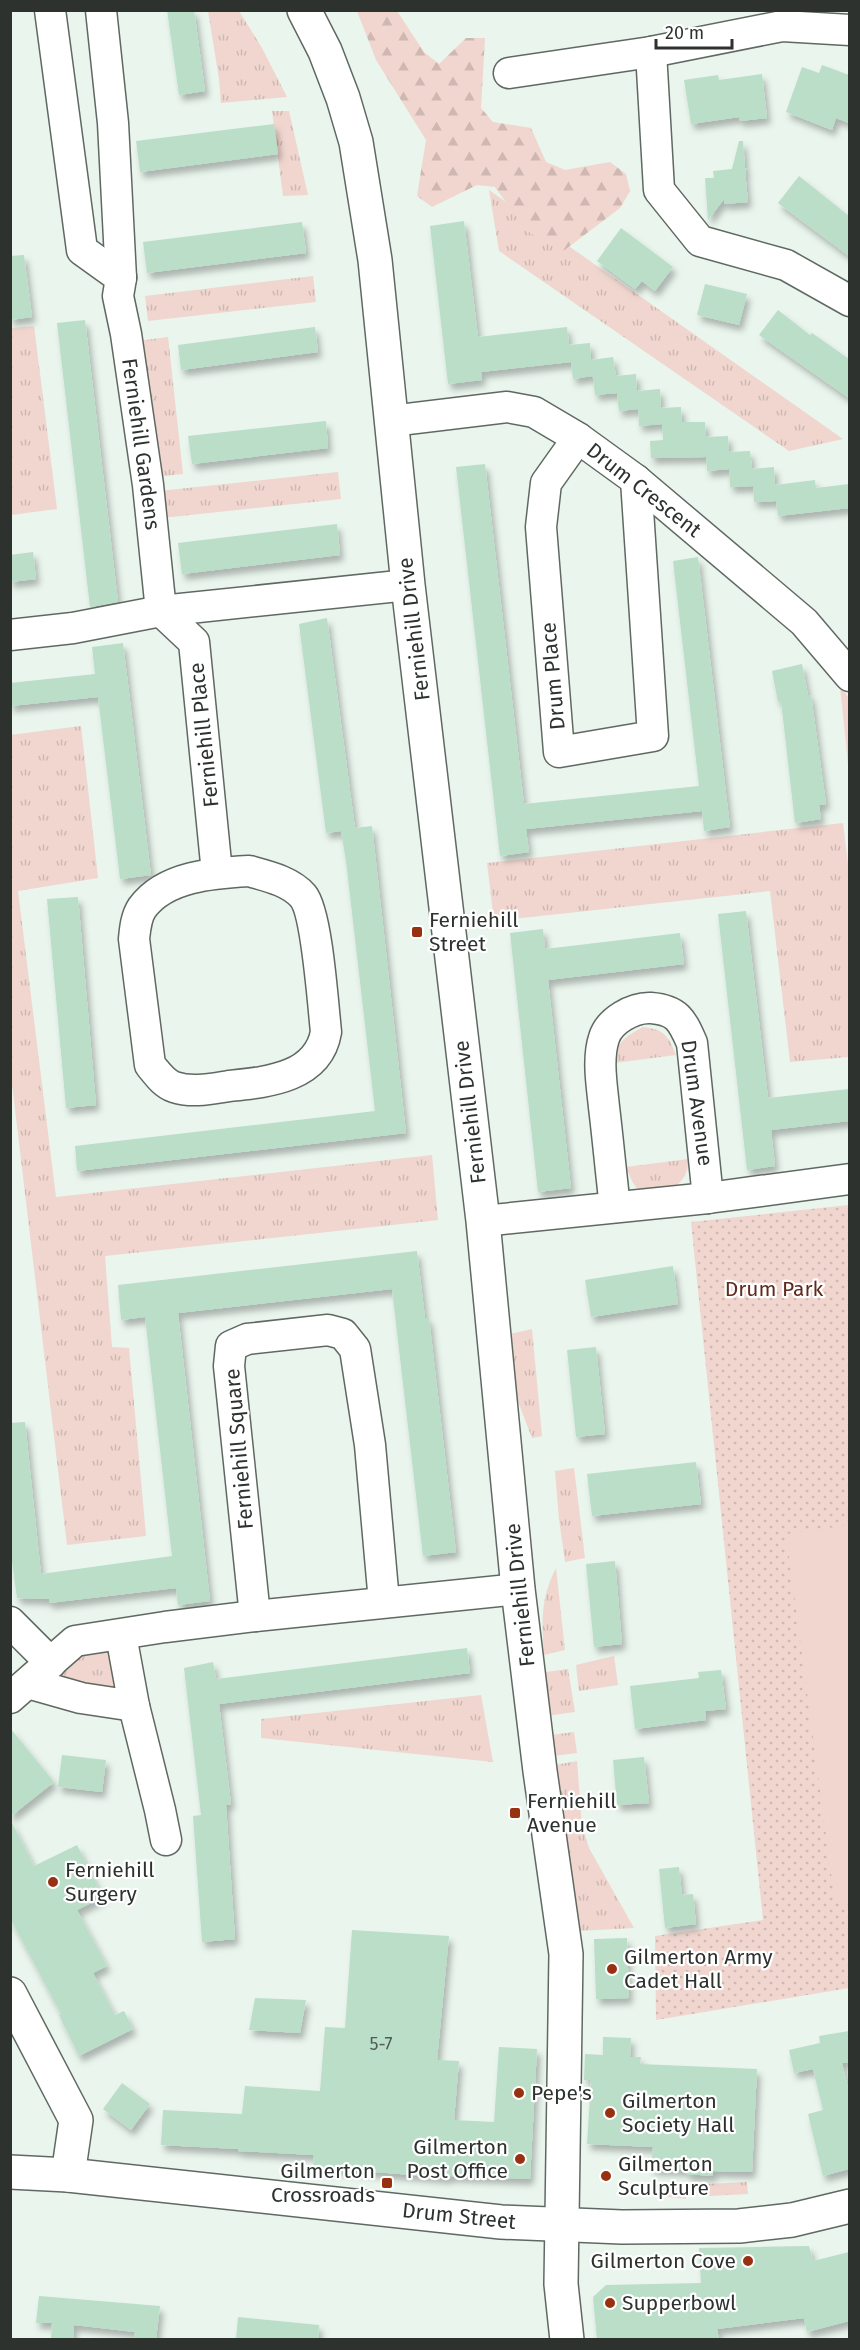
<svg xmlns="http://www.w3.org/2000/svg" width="860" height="2350" viewBox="0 0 860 2350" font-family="'Fira Sans',sans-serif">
<defs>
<pattern id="grass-tufts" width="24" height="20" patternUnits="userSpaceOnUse" patternTransform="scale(1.5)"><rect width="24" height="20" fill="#f0d6ce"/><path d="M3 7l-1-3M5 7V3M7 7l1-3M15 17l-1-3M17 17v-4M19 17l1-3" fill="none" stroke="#ceb8b1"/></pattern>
<pattern id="forest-firs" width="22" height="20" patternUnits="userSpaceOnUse" patternTransform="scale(1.5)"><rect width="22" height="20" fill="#f0d6ce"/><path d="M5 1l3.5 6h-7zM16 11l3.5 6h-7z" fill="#ceb8b1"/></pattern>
<pattern id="park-dots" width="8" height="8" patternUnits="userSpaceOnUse" patternTransform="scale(1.5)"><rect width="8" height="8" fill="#f0d6ce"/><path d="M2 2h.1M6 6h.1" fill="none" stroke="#ceb8b1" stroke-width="1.8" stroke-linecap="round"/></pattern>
<filter id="shadow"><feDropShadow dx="3.5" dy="6" stdDeviation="3" flood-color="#0004"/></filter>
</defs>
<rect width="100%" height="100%" fill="#e9f5ed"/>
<g fill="url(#grass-tufts)">
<polygon points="208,11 239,11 262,48 287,97 221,103 219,79"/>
<polygon points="272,111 289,111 308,195 283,196"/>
<polygon points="489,190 843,439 789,451 499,251"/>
<polygon points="313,276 316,302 148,321 145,296"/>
<polygon points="34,326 57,509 11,515 11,328"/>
<polygon points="168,337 183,474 153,477 138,341"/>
<polygon points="338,472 341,499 162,518 159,491"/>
<polygon points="840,686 849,698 849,774"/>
<polygon points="81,726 98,878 18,891 56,1197 432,1155 438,1220 105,1256 112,1347 129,1348 146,1536 67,1545 11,1076 10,735"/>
<polygon points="843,823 850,880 849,1057 790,1062 770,891 494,921 487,863"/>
<path d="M643,1027C665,1030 668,1035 676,1055L614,1063C617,1041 625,1037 643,1027Z"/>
<path d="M688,1159C688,1163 688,1169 686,1173C680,1188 656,1201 641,1192C633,1186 630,1176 626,1167Z"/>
<polygon points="532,1329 542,1436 532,1438 516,1396 510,1334"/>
<polygon points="574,1468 585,1558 565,1562 559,1519 555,1471"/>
<path d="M556,1568L565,1650L544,1655C542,1621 540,1599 556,1568Z"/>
<polygon points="71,1648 102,1648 119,1657 120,1690 68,1690 50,1668"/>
<polygon points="614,1656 618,1685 579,1691 576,1665"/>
<polygon points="568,1669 575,1712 546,1716 539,1673"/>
<polygon points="481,1695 493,1762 261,1738 261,1719"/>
<polygon points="574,1732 577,1753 554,1756 551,1735"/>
<polygon points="577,1761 582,1826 589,1848 634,1928 577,1931 555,1765"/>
<polygon points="648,2182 687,2187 686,2199 646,2194"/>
<polygon points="747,2182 748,2194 708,2196 707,2184"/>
</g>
<polygon fill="url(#forest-firs)" points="357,11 397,11 424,52 439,64 466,38 485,38 481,108 493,122 531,128 546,162 565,170 610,162 626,174 630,191 620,208 562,252 527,231 495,187 477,185 432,207 417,196 426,140 376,60"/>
<polygon fill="url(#park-dots)" points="849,1205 849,1988 656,2020 655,1936 763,1920 691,1222"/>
<polygon fill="#f0d6ce" points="849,1525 850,1901 835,1903 786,1534"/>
<g fill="#bbdec8" filter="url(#shadow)">
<polygon points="167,10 194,10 205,91 179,95"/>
<polygon points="822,65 849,75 849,123 836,118 832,130 786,112 802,67 819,73"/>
<polygon points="762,74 767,118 740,121 739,117 691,124 684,80 718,75 719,80"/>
<polygon points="274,124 278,154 140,172 136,141"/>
<polygon points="739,141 743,141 745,168 748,168 745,171 748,202 724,204 725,198 708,220 705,178 714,178 713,171 732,169"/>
<polygon points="799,176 849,216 849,256 778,203"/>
<polygon points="464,221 478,337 567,327 569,345 590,343 591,360 613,357 616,376 636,374 638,409 619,411 617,393 595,395 592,370 592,376 573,379 571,362 481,372 482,380 448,384 430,226"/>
<polygon points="302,222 306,253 147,273 143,242"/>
<polygon points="621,228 673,267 655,291 642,281 635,289 597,261"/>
<polygon points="24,255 32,317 10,320 10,256"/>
<polygon points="705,284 747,294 739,325 697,315"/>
<polygon points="778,310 810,335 812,333 849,359 849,398 759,335"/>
<polygon points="85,320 118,602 90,607 57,323"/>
<polygon points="315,327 318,352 181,370 178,345"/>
<polygon points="660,389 662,424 639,426 637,391"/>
<polygon points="681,407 682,422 705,422 706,437 728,436 729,452 750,451 752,469 774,467 775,485 815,480 816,488 849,484 849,508 778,516 776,499 776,501 754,502 753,486 730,487 729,469 707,471 706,457 651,458 650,441 663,440 661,408"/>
<polygon points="326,421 328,448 192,464 188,436"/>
<polygon points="485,464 524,804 699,786 673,561 698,557 730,827 704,831 702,811 526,829 529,852 500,856 456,467"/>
<polygon points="337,524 340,555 182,574 178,543"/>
<polygon points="33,552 36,579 10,582 10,555"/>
<polygon points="327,618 355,828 372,826 406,1133 77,1171 75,1146 375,1111 346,861 341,831 326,833 299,624"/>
<polygon points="123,643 151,875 120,879 98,697 10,706 10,683 95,674 92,647"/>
<polygon points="802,664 808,695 811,695 826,804 819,805 821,819 795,823 781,701 778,702 772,671"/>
<polygon points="78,897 96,1105 66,1108 47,899"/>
<polygon points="746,911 768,1098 849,1089 849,1121 771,1130 775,1166 747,1170 718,914"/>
<polygon points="543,929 545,949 680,933 684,964 548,980 571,1188 538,1192 510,933"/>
<polygon points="417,1251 425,1318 429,1318 456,1552 423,1556 392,1289 178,1313 210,1601 178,1605 176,1588 49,1603 49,1599 17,1598 10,1547 10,1423 25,1422 41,1574 172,1556 145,1317 121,1320 118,1285"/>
<polygon points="673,1266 678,1304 591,1317 585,1280"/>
<polygon points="596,1347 605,1434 576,1437 567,1350"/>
<polygon points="696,1462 701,1504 592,1516 587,1474"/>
<polygon points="615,1561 622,1644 594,1647 586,1564"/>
<polygon points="467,1648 470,1673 219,1704 231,1804 226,1805 235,1939 202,1942 193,1816 201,1815 184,1668 213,1662 216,1679"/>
<polygon points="721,1670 726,1709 705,1711 706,1720 635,1729 630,1686 699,1678 698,1672"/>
<polygon points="10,1728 54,1782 10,1817"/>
<polygon points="62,1755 106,1760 102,1792 58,1787"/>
<polygon points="644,1757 649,1803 617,1805 613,1760"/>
<polygon points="10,1819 34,1866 77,1845 103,1897 77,1910 107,1966 93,1973 115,2015 124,2011 133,2029 79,2056 59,2015 61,2014 10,1918"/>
<polygon points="679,1867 682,1895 693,1894 696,1924 665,1928 659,1869"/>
<polygon points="352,1930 449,1936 437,2060 459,2061 454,2120 494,2122 499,2047 537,2049 530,2179 449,2176 449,2178 313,2167 314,2155 238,2151 238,2149 161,2145 163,2110 242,2114 245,2086 320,2091 325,2027 345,2028"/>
<polygon points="627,1938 629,1998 596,1999 594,1939"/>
<polygon points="255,1998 306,2000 300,2033 249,2030"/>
<polygon points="849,2031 849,2062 842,2063 849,2093 849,2169 823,2176 808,2114 823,2110 813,2069 794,2073 789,2050 820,2043 819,2036"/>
<polygon points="603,2037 631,2038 630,2057 641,2057 640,2064 757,2069 752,2172 713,2171 713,2176 700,2175 687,2175 687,2170 651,2169 653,2147 587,2144 591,2080 584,2080 585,2054 603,2055"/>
<polygon points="122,2083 150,2104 131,2130 103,2109"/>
<polygon points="809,2246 813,2261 849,2252 849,2321 807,2332 804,2318 717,2329 719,2340 597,2340 593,2297 606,2285 701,2283 699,2248"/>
<polygon points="39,2296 160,2306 156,2340 134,2340 135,2332 74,2325 73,2340 51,2340 52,2323 36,2323"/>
<polygon points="238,2317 319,2325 318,2340 236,2340"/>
</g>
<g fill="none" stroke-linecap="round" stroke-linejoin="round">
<defs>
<g id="minor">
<polyline points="50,10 82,250 121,278 118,296 126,334 148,485 161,611 194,642 217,873"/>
<polyline points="101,10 113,123 121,278"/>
<polyline points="651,52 659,190 700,241 786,265 850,301"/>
<polyline points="509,73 651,52 782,26 850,30"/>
<polyline points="391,421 507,407 534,412 578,438 636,480 804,622 850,676"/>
<polyline points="578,438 546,483 541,527 559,752 653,736 636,480"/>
<polyline points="10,635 73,628 161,611 408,585"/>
<path d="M249,871C267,876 290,881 303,896C317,913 323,1005 326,1032C318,1078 267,1082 229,1086C210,1089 192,1093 174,1087C163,1083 157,1073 150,1065L134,939C135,929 136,917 142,908C165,876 214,873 249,871Z"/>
<path d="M615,1207C611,1174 608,1140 604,1107C602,1086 597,1059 604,1038C609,1021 633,1007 651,1008C677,1010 682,1020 692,1043L708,1198"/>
<polyline points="483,1221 708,1198 850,1179"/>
<polyline points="255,1616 229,1366 231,1346 247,1339 328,1330 343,1334 355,1349 370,1445 384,1602"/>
<polyline points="10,1622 51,1663"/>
<polyline points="28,1683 81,1698 134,1706 121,1635"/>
<polyline points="10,1698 75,1641 165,1627 255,1616 518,1589"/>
<polyline points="134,1706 160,1810 166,1840"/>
</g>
<polyline id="tertiary" points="10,1994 76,2120 68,2175"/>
<polyline id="secondary" points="304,10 325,51 343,98 356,142 375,260 408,585 483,1221 518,1589 540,1771 566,1954 561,2284 567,2340"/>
<polyline id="primary" points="10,2172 68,2175 501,2222 622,2227 739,2226 792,2220 850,2206"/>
</defs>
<use href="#minor" stroke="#5f6962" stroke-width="33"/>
<use href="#tertiary" stroke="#5f6962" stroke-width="36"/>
<use href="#secondary" stroke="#5f6962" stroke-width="36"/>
<use href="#primary" stroke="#5f6962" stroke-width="36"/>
<use href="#minor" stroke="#fff" stroke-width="30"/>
<use href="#tertiary" stroke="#fff" stroke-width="33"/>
<use href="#secondary" stroke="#fff" stroke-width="33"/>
<use href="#primary" stroke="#fff" stroke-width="33"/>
</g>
<g fill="#983012" stroke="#fff" stroke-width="2">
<rect x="411" y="926" width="12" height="12" rx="3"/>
<rect x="509" y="1807" width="12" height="12" rx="3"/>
<circle cx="53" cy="1882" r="6"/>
<circle cx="612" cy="1969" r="6"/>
<circle cx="519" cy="2093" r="6"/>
<circle cx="610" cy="2113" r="6"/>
<circle cx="520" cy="2159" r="6"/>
<circle cx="606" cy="2176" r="6"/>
<rect x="381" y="2177" width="12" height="12" rx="3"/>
<circle cx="748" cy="2261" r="6"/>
<circle cx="610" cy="2303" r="6"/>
</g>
<g text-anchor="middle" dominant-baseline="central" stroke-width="4.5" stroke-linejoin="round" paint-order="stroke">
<g font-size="18" fill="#505d55">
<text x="381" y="2044">5-7</text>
</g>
<g font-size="21" fill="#2d322f" stroke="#fff">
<text transform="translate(141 444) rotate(82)">Ferniehill Gardens</text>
<text transform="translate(644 490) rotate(38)">Drum Crescent</text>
<text transform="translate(414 629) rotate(-97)">Ferniehill Drive</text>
<text transform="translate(553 676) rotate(-95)">Drum Place</text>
<text transform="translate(204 735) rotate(-96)">Ferniehill Place</text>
<text transform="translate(697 1103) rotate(82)">Drum Avenue</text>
<text transform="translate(470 1112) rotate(-97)">Ferniehill Drive</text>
<text transform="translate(239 1449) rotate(-95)">Ferniehill Square</text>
<text transform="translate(520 1595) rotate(-96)">Ferniehill Drive</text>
<text transform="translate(459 2216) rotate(6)">Drum Street</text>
</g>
<g font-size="21" fill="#2d322f" stroke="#fff" text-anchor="start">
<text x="429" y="920">Ferniehill<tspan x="429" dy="24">Street</tspan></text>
<text x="527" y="1801">Ferniehill<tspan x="527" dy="24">Avenue</tspan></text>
<text x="65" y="1870">Ferniehill<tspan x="65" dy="24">Surgery</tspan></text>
<text x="624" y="1957">Gilmerton Army<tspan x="624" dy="24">Cadet Hall</tspan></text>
<text x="531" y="2093">Pepe's</text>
<text x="622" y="2101">Gilmerton<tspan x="622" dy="24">Society Hall</tspan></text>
<text x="508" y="2147" text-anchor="end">Gilmerton<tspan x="508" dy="24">Post Office</tspan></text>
<text x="618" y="2164">Gilmerton<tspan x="618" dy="24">Sculpture</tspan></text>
<text x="375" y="2171" text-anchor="end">Gilmerton<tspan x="375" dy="24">Crossroads</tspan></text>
<text x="736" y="2261" text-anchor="end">Gilmerton Cove</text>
<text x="622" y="2303">Supperbowl</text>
</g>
<g font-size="21" fill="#5e2b1d" stroke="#fff">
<text x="774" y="1289">Drum Park</text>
</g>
</g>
<rect width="860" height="2350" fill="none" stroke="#2d322f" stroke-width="24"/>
<path d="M656 39v9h76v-9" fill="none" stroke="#2d322f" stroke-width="3"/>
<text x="665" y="39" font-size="18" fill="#2d322f" stroke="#ffffff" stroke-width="4.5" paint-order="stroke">20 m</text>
</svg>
